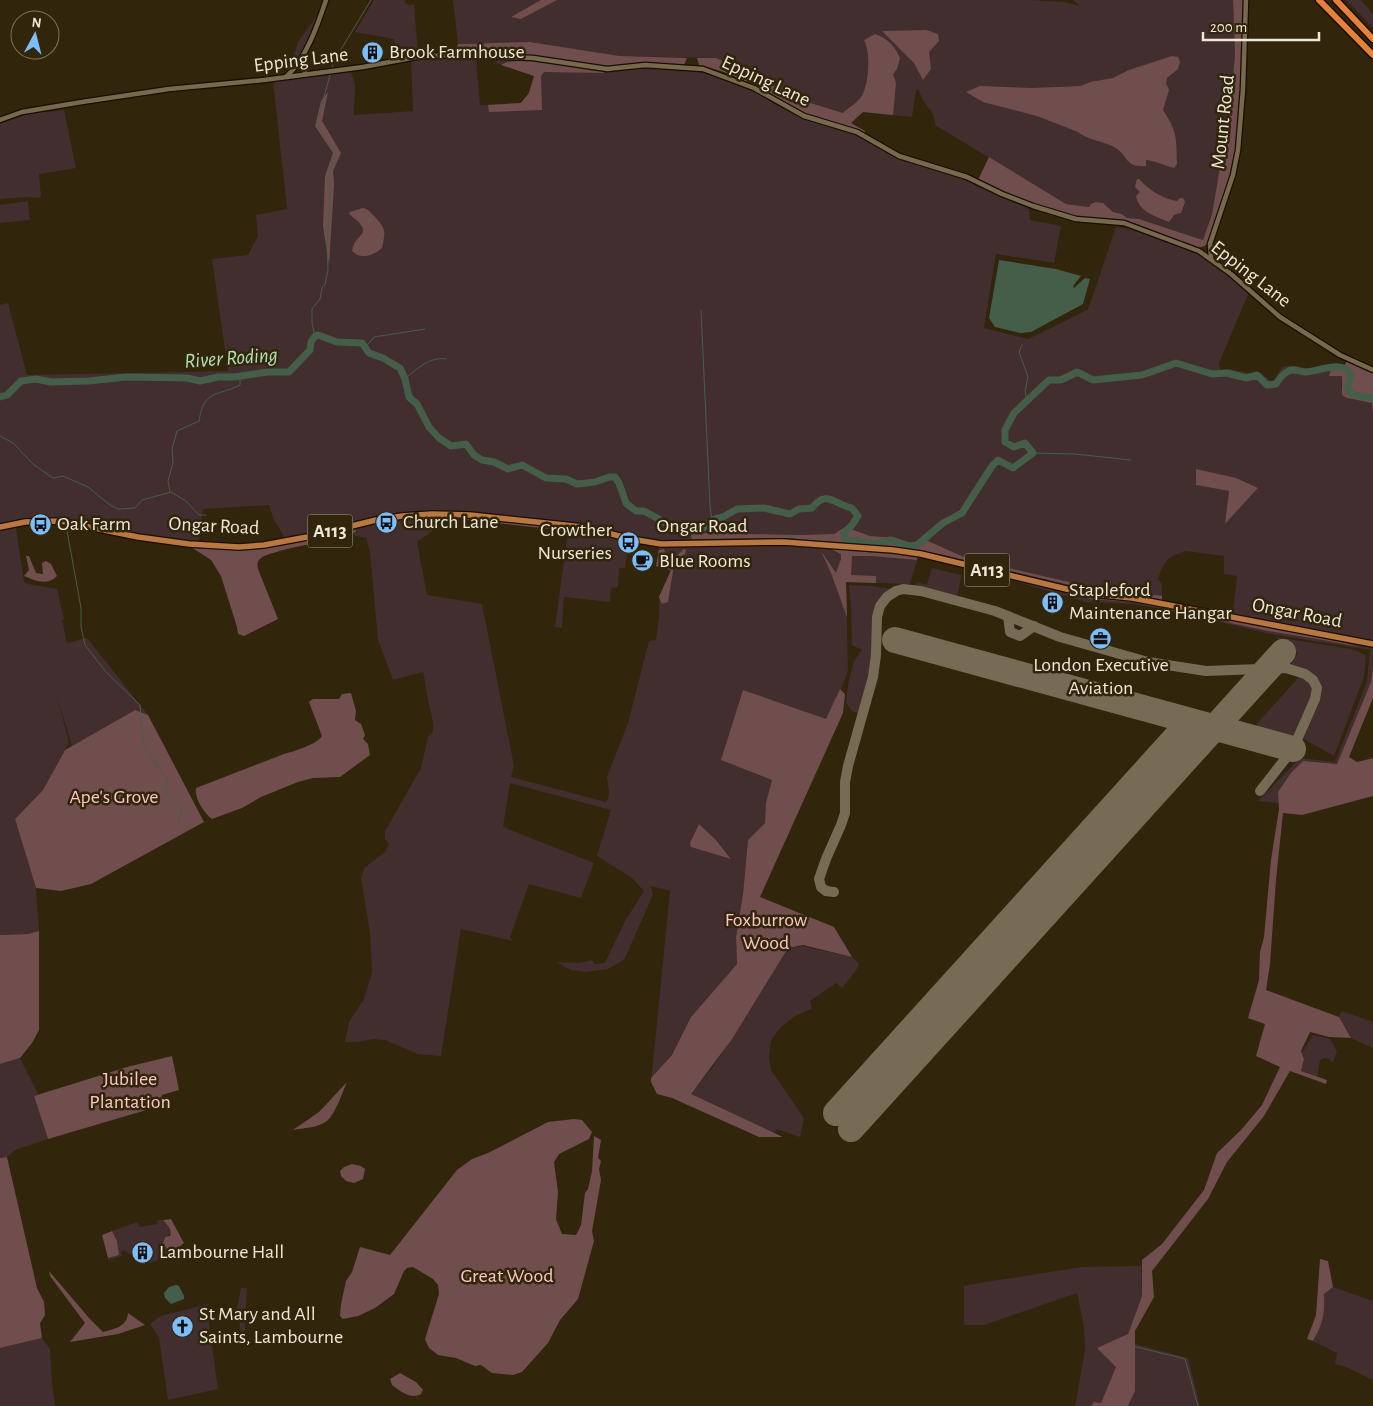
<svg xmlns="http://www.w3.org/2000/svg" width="1373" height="1406" viewBox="0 0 1373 1406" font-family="'Alegreya Sans',sans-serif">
<rect width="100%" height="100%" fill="#31250b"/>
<g fill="#422e2e" fill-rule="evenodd">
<polygon points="374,0 405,0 406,4 411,5 414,3 418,54 396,59 394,39 355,32"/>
<path d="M453,0H1032L1064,2L1080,6L1073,0H1233L1235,55L1229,114L1212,214L1203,240L1139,219L1127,218L1122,214L1113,212L1103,203L1096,202L1089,207L1066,204L935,125C936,111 922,105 919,90H916L912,117L863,112L850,123L843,113L795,98L751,73L716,58L620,56L530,42L458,44Z"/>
<polygon points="1346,0 1361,0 1373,14 1373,28"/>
<polygon points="321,10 299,60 289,72 298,42"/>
<path d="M458,56L476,59L480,105L521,103L529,93L534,76L496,63L498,59L531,60L607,70L644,67L681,69L708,72L745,85L776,105L804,119L856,135L897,157L966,178L1029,209L1030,220L1061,226L1054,263L996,254L984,328L1028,339L1087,310L1089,307L1116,227L1133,229L1203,256L1249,292L1219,363L1220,370L1230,369L1249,373H1261L1271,381C1277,378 1278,372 1282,368C1290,363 1299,368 1307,368C1315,368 1323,364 1332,365L1329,376H1342L1341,387L1347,398L1373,403V667L1371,682L1337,764L1303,761L1278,792L1279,803L1258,801L1300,758L1335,762L1367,682L1370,650L1270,634L1174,611L1133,604L1086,602L1001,577L918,557L910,584L846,582L848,670L841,690H840L814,749L765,823L748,840L743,894L736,937L737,964L691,1017L672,1055L651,1078V1082L670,891L651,886L653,895L624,960L608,969L585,972L571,970L556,962L580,963L592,960L595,964L605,963L625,921L644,891L632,878L597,856L611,810L510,783L503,827L594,863L581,898L529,884L510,937L513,941L461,929L441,1056L418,1054L385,1040L373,1039L357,1042H345L349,1022L364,999L372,972L370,933L361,878L364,868L385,852L389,844L385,839V831L421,768L428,737L433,732C434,722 431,714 429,704C426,693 426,683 423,672L393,680L378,640L370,552L366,538L353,535L356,531L354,529L340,527L285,538L274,520L269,505L203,509L199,541L158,538L65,519L42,518L15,522L24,582L28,584L57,589L64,619L62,620L67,643L87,638L148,715L135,710L72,746L56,693L69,742L43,790L15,819L36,888L39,931L28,934L0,935V305L8,303L27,375L228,371L212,259L248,255L258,236L256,215L287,209L273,81L350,72C359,84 353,101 354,115L413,111L411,61L437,57ZM1196,469L1257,489L1226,523L1229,491L1196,485ZM458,513L612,532L659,546L656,566L671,571L659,597V616L656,640L649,641L628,723L607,777L609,791L608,799L606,802L511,777L514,766L482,604L427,595L417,542ZM1186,551L1224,556V574L1237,576L1233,612L1225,613L1162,600V584L1158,579C1165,560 1167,557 1186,551ZM699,824L716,840L731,858L690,843Z"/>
<polygon points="62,110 64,110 76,168 39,174 41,196 39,198 28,197 0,199 0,124 33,112 50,112"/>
<polygon points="28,201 30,220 0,223 0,205"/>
<polygon points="579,529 625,539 627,554 625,568 619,568 618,587 611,588 610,602 564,597 562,628 555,627 568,531"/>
<polygon points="932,568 962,575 957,596 916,585 917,582 927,585"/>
<polygon points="849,585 871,586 893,589 883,596 877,604 872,634 872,667 860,714 852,711 846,703 848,685 854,661 862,650 852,645 851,609"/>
<path d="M1275,637L1351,649L1366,655L1364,677L1334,756L1304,739C1315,707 1338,676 1290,666L1298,653Z"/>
<path d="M1300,676C1311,681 1315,687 1313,699L1295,737L1259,727L1257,724L1259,721Z"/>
<polygon points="802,946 852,957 859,964 857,969 842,988 836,983 810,1001 812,1009 795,1016 781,1027 771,1040 769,1057 771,1070 804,1118 800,1137 777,1129 774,1133 690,1094 713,1067 788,948"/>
<polygon points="1342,1011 1373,1022 1373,1048 1351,1038 1339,1017"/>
<polygon points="1313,1035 1330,1039 1337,1051 1333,1062 1330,1061 1330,1059 1324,1058 1320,1060 1317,1077 1301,1071 1304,1059 1302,1053"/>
<polygon points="20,1058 38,1094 34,1096 48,1139 15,1150 7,1157 0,1158 0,1064"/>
<path d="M158,1220H163C173,1232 171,1232 163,1244L166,1247V1257L150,1263L147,1255L151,1252L147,1244L136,1248L133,1253L129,1254L124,1250L121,1252L122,1256L108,1260V1258L118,1255L117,1241L112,1231L137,1222L140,1227L157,1224Z"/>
<polygon points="1141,1266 1142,1296 1116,1367 1101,1404 1094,1402 1091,1406 1075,1406 1085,1350 1084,1327 1077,1293 984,1325 964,1325 964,1286 979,1283 1082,1267"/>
<path d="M1333,1287L1373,1301V1380L1346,1367L1335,1364L1337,1353L1313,1341C1323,1324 1325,1314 1324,1294Z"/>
<polygon points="241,1288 247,1288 245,1333 241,1333 237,1308"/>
<polygon points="208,1304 207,1310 218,1389 168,1400 159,1338 150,1324 161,1316"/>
<polygon points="42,1338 50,1349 52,1383 55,1406 0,1406 0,1348"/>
<polygon points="1135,1344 1188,1358 1200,1406 1128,1406 1135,1391"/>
</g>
<g fill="#6f4e4d">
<polygon points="541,0 557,0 521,19 511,17"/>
<polygon points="1233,0 1244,0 1240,93 1234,166 1209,241 1205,246 1197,248 1134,223 1076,218 1042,208 1002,193 978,180 989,157 1066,204 1089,207 1091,204 1096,202 1103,203 1113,212 1122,214 1127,218 1139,219 1203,240 1212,214 1229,114 1235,55"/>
<polygon points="926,30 938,34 939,41 929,52 931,69 923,80 914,63 882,31"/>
<path d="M875,34C887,38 895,46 900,58L897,69L893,74L896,83L893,115L863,112L851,123L865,131L864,133L804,114L756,86L724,72L699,65L697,58H716L751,73L795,98L843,113C848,108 857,103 861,97C869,86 871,52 864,40Z"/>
<polygon points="530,42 620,56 687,58 684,65 645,63 607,66 535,56 445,53 445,48 456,48 458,44"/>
<path d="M1172,56L1178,57L1180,62L1178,69L1167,78L1166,83L1169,90L1163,110C1178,133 1176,138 1177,164L1174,168C1166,166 1152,160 1146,160V166C1124,168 1129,155 1114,147C1103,141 1088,140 1078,132L1037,116L983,102L966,92L980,86L1032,88L1081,86L1090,82L1113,78L1129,70Z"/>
<polygon points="531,60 602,70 604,73 544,72 541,76 542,110 489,112 488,105 521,103 529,93 534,76 501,65 507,62"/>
<polygon points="328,92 322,121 341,153 333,171 334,185 329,265 323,226 325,176 333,153 315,126 321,101"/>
<path d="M1137,179H1139C1149,190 1163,199 1177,201L1180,198H1183L1185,202L1181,213L1174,215L1169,222C1155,216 1139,212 1136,196L1140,192L1135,187Z"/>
<path d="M363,208C368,209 369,211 373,215C386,229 386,229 382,248C373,256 361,260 352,251C354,232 378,236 349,214L350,212Z"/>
<polygon points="1347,361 1373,373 1373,416 1372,403 1347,398 1342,395 1342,376 1329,376 1332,365 1344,366"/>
<polygon points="1196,469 1236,478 1258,488 1225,524 1229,491 1196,485"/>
<polygon points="456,515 580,529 568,531 451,518"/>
<polygon points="845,527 870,536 895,538 910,543 928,541 966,558 1086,586 1162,596 1162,600 1086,589 944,555 904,548 787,538 692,539 691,536 692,533 805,535 834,534"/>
<path d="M351,528L354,529L356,531L348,538L323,541L314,546L312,544C303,545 267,553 261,558C257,561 257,564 258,569L278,619L244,636L238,634L237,627L221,576L211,560L191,547L226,549Z"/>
<polygon points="815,546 917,556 917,560 872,556 852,556 851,575 876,576 876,583 846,582 847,617 831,573 821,551 836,573 841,559 841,554 831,549 815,548"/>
<polygon points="664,549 666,555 674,558 684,549 686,550 685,554 674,565 668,602 662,604 659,597 671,570 656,566 659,550"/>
<path d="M26,556H29L36,573L43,574L42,563L46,561L51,564L57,576C47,586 36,581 24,576L29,570Z"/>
<polygon points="1086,596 1127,599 1170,607 1222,619 1256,624 1345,643 1359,647 1323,640 1263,630 1132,602 1089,599"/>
<polygon points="1373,667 1373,698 1349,757 1357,762 1373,758 1373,796 1302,815 1283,813 1276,880 1270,964 1266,990 1339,1017 1351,1038 1329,1037 1310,1032 1301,1051 1304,1059 1301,1071 1327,1080 1326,1084 1290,1071 1264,1116 1227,1162 1208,1199 1152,1271 1154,1297 1135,1331 1135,1391 1128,1406 1091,1406 1094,1402 1101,1403 1116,1367 1097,1348 1128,1334 1142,1296 1142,1260 1162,1244 1204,1190 1217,1153 1241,1130 1262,1105 1280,1067 1256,1056 1265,1024 1248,1018 1259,980 1260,952 1264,937 1271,860 1279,809 1278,792 1291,773 1303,761 1337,764 1371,682"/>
<polygon points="840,689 845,694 843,713 760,897 834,927 852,957 803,945 788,948 732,1039 691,1094 783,1137 759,1137 672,1098 657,1094 651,1082 651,1078 672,1055 691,1017 737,964 736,937 743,894 748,840 765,823 766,803 772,780 721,760 743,690 826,719"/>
<path d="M351,693L356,711L355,720L361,724L365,735L363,739L368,744L370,755L340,777L313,778L298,782L261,797L242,808L212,819C204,813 194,798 196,788L284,754C295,751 316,745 322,736L309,702L313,699H339L342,694Z"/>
<polygon points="135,710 148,715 204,822 91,884 61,891 36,888 15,819 43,790 65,750"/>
<polygon points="699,824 716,840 731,859 691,847 690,843"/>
<polygon points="39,931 39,1030 32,1043 20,1058 0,1064 0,935 28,934"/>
<polygon points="172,1056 179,1090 162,1095 160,1106 48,1139 34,1096 127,1067"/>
<path d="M347,1082C342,1093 336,1113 327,1121C318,1128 303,1128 293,1130L319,1112Z"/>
<polygon points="574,1119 582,1120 592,1132 589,1139 559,1154 554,1162 558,1192 556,1219 562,1234 576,1235 581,1225 585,1193 588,1189 592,1171 594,1136 601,1140 598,1158 601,1161 599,1169 601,1180 592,1231 594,1241 578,1299 560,1320 548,1343 522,1372 513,1375 492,1373 481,1365 475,1366 456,1358 438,1355 429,1348 425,1339 439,1294 438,1285 433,1279 413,1267 407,1268 404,1271 394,1294 375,1308 358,1316 343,1319 340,1316 341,1304 346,1281 352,1272 360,1247 390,1255 457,1170 472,1159 488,1153 548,1122"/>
<polygon points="7,1157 37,1288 44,1302 45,1315 40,1323 42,1338 0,1348 0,1158"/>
<polygon points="352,1164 361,1166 365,1169 363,1179 354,1183 346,1181 341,1176 340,1171 344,1167"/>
<path d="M171,1219L184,1243L178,1248L176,1254L166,1257V1247L163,1244L165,1237L170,1236C172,1229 167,1225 163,1220Z"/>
<polygon points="112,1231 117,1241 119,1255 108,1258 102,1235"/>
<path d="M1320,1259L1328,1261L1333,1287L1324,1294C1325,1314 1323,1324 1313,1341L1307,1339L1316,1315Z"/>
<path d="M49,1271L89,1318L103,1332C114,1329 127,1327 128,1313L145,1325L118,1334L70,1342L85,1323L50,1276Z"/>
<path d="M400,1373L416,1382L423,1390L421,1394C411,1400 400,1391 392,1385L390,1379Z"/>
</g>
<g fill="#455e49">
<polygon points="999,260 1056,269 1081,276 1073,286 1074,288 1085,278 1090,279 1083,304 1031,332 1020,333 995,327 989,318"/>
<polygon points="176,1285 179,1286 184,1296 184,1299 171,1304 165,1298 164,1293 169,1287"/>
</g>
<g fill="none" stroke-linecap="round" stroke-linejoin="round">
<g stroke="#455e49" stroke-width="1">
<polyline points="701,310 710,506 712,520"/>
<polyline points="315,336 312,323 312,309 320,299 322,288 325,284 328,270 327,245 330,199 329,175 335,154 317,125 318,118 334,61 371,0"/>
<polyline points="1022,345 1019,352 1028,377 1025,391 1027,401"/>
<polyline points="365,348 374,337 425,329"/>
<path d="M405,379C416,369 431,356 446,359"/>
<polyline points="0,436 13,443 33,464 53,478 63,476 88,487 110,505 118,509 135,508 142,500 171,492 186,501 199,515 206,515"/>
<polyline points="1033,453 1075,454 1131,460"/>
<path d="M170,492L168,481L173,463L172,449L177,431L199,421C204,389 216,397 240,385V376"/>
<polyline points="66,525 81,608 81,627 85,645 106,672 140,705 143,745 167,779 166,794 182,808 178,824"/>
<polyline points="1133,1346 1185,1359 1198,1406"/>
</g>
<path stroke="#455e49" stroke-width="7" d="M0,397L7,395L21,381L36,379L51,382L89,381L126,377L187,378L200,381L218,377H234L268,372H289L310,350L311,342L315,336L318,335L337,342L362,343L369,353L383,358L400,368L405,379L409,397L417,404L429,427L439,438L451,446L466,444L474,455L482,460L494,462L508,469L522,465L546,478L566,479L577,484L595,482L609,477H615L619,483L626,503L632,508L636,511H644L671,526L696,532L705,527L712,520L723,517L737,509L764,508L790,514L799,509L812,508C827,489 835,505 852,508L858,516L852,525L843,534L845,539L875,544L891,540L910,546L917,545L943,523L962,513L992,466L998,460L1013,468L1033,453L1025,443L1014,447L1005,442V430L1014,413L1049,380H1061L1077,372L1093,380L1142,375L1176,363L1212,374L1227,373L1246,378L1257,375L1267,385L1276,384C1279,380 1282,374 1287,372C1293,367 1299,372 1306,372C1318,372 1341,359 1351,374C1350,378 1348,382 1348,386C1347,398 1364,396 1372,397L1373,399"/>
<g stroke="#766c56" stroke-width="10">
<polyline points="1008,616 1010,632 1020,636 1034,626"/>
<polyline points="1249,670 1256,670 1258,672 1258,680"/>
<polyline points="834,892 826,891 821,887 819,879 826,859 841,825 845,813 845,782 848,766 873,677 876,655 877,617 880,606 887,597 896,591 903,589 921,591 995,611 1060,637 1148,662 1206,671 1286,668 1305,674 1313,680 1317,688 1315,699 1293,749 1260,791"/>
</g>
<g stroke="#766c56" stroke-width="26">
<polyline points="895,640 1293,749"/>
<polyline points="836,1113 1188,724"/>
<polyline points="851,1129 1283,652"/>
</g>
<defs>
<g id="tertiary">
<polyline points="300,61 306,74"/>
<path d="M287,76C306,59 318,24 326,0"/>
<polyline points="0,120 22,112 82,102 169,89 264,80 363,67 422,56 458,55 533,58 607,69 645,65 703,69 754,88 804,116 857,132 899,156 967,177 1002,194 1033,206 1076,219 1124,223 1199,251 1231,274 1280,317 1340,355 1373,370"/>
<polyline points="1211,258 1210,244 1233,175 1238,150 1243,89 1246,0"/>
</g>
<polyline id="primary" points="0,527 25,522 60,521 138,537 189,544 239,547 264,545 307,537 376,520 402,516 432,514 470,515 584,527 631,539 661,544 783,542 893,550 921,554 1083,593 1132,598 1373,644"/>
<g id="motorway">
<polyline points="1319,0 1373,55"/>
<polyline points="1336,0 1373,39"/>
</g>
</defs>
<use href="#tertiary" stroke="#190e00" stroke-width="7"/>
<use href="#primary" stroke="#190e00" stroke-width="8"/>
<use href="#motorway" stroke="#190e00" stroke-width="9"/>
<use href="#tertiary" stroke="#76694d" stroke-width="4.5"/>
<use href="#primary" stroke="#b97742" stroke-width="5.5"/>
<use href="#motorway" stroke="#e5813b" stroke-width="6"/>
</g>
<defs>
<symbol id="building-disc" viewBox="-11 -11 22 22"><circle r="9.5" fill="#7cbef9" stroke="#31250b"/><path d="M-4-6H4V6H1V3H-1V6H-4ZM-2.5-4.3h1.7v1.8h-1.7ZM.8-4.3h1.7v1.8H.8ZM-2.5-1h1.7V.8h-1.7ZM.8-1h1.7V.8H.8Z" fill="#111"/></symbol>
<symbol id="bus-disc" viewBox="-11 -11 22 22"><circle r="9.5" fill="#7cbef9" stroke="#31250b"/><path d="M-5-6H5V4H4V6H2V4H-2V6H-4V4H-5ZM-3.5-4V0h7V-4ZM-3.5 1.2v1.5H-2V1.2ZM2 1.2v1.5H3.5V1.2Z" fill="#111"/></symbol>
<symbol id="cafe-disc" viewBox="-11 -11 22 22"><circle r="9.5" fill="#7cbef9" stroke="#31250b"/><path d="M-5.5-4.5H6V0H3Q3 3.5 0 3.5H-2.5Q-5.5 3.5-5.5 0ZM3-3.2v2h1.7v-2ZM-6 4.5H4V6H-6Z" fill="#111"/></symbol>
<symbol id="office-disc" viewBox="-11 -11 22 22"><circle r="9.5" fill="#7cbef9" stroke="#31250b"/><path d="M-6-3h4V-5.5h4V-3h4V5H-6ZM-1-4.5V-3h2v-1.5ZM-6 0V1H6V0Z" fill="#111"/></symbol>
<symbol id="church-disc" viewBox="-11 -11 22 22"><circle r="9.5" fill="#7cbef9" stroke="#31250b"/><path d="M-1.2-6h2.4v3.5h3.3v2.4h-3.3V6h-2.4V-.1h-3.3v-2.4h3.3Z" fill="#111"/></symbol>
</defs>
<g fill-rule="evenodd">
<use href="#building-disc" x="360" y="40" width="25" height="25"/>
<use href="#bus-disc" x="374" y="510" width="25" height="25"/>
<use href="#bus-disc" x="28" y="512" width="25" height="25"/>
<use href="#bus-disc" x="616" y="530" width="25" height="25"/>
<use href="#cafe-disc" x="630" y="548" width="25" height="25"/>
<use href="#building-disc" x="1040" y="590" width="25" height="25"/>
<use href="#office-disc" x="1088" y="626" width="25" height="25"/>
<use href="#building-disc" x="130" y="1240" width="25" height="25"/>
<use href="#church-disc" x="170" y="1314" width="25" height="25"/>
</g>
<g text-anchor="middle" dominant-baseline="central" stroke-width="5" stroke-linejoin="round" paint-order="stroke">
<g fill="#31250b" stroke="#b5ad9a" stroke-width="1">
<rect x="307.5" y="514.5" width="45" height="33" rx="4"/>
<rect x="964.5" y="553.5" width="45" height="33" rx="4"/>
</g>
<g font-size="19" font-weight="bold" fill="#eee7d7">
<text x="330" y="531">A113</text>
<text x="987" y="570">A113</text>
</g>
<g font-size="20" fill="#eee7d7" stroke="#31250b" text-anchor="start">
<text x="389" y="52">Brook Farmhouse</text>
<text x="403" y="522">Church Lane</text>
<text x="57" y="524">Oak Farm</text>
<text x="612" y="530" text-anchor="end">Crowther<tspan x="612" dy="23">Nurseries</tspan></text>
<text x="659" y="561">Blue Rooms</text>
<text x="1069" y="590">Stapleford<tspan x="1069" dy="23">Maintenance Hangar</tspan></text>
<text x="1101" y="665" text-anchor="middle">London Executive<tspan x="1101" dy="23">Aviation</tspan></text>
<text x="159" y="1252">Lambourne Hall</text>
<text x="199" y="1314">St Mary and All<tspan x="199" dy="23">Saints, Lambourne</tspan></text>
</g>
<g font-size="20" fill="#eee7d7" stroke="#31250b">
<text transform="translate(301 60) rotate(-7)">Epping Lane</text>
<text transform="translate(766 81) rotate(25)">Epping Lane</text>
<text transform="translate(1223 122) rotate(-84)">Mount Road</text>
<text transform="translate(1251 274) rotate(38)">Epping Lane</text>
<text transform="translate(214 526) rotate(3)">Ongar Road</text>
<text x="702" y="526">Ongar Road</text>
<text transform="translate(1297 613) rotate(11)">Ongar Road</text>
</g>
<g font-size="20" fill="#fbc6c5" stroke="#31250b">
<text x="114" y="797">Ape's Grove</text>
<text x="766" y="920">Foxburrow<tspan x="766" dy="23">Wood</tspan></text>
<text x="130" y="1079">Jubilee<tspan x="130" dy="23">Plantation</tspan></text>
<text x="507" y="1276">Great Wood</text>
</g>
<g font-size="21" font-style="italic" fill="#afe0b7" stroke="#31250b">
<text transform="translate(231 358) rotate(-4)">River Roding</text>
</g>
</g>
<g transform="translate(35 35) rotate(7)"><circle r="24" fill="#31250b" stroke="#7d735d"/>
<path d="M0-4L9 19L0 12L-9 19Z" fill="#7cbef9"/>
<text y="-8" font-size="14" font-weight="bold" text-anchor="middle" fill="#eee7d7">N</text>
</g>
<path d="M1203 32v8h116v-8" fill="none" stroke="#eee7d7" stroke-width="2.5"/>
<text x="1210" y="32" font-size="15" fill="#eee7d7" stroke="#31250b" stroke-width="4" paint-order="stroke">200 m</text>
</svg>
